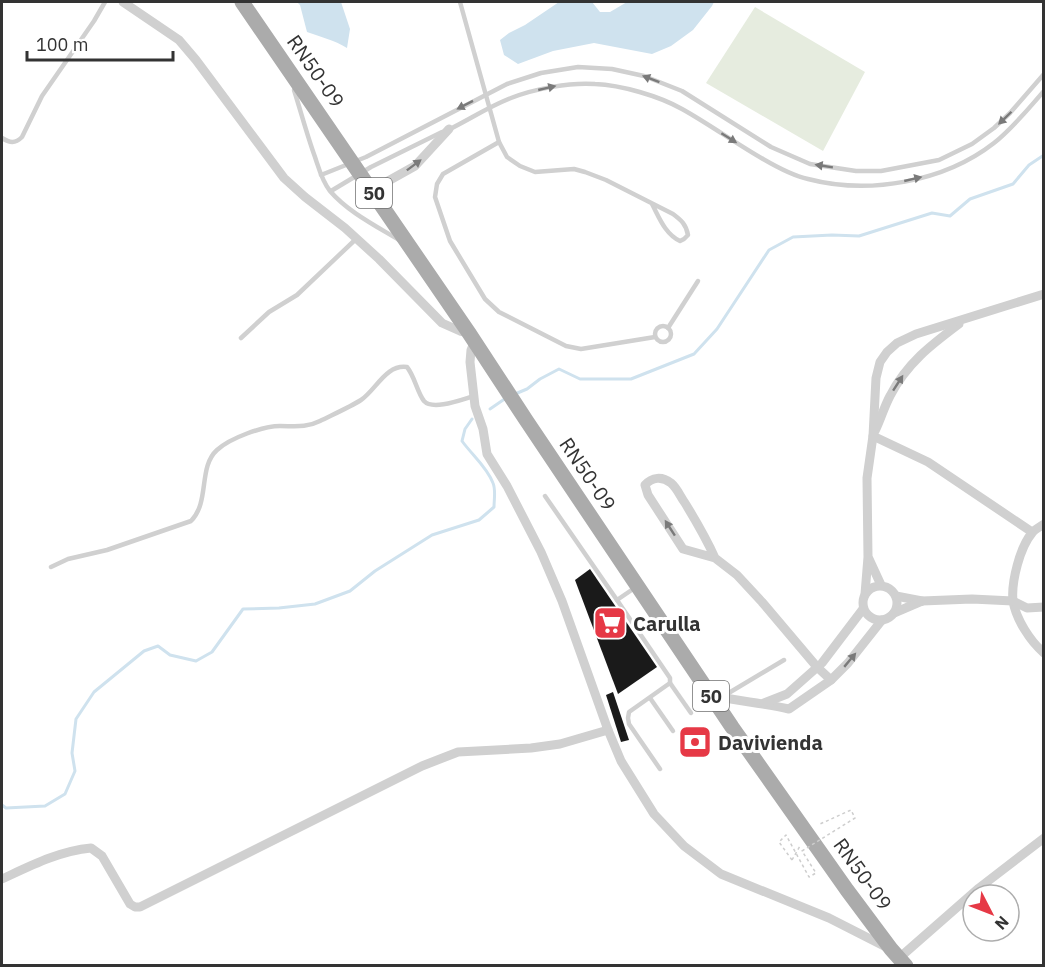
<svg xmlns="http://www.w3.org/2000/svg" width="1045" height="967" viewBox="0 0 1045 967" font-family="'IBM Plex Sans',sans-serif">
<rect width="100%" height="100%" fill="#fff"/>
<polygon fill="#e6ecdf" points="755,7 865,72 823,151 706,83"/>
<g fill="#cfe2ee">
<path d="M297,2H341L350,29L347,48C334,40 321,37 307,32L300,5Z"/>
<polygon points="559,2 592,2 600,12 610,12 627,2 714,2 712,6 693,30 671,46 652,54 594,43 553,51 518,64 504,55 500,40 509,33 525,25"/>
</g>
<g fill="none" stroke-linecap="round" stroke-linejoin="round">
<g stroke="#cfe2ee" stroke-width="3">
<polyline points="515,394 527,389 540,379 559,369 580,379 631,379 694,354 717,329 769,250 793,237 832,235 859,236 932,213 950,216 970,199 1013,184 1029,165 1044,155"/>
<polyline points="490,409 506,398"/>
<path d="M2,805L6,808L45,806L65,794L75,771L72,753L76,719L94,692L144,651L158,646L170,655L196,661L212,652L243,609L279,608L315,604L350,591L375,571L432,535L479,520L494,507C494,500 496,490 493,483C487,467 472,455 462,441L465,429L472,419"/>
</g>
</g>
<g fill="#1a1a1a">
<polygon points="590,569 657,667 618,694 575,580"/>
<polygon points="613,692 629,740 621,742 606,695"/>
</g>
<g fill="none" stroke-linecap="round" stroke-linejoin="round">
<polyline stroke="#cdcdcd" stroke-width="1.5" stroke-dasharray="3 3" stroke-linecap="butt" points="792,860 800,846"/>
<g stroke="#d0d0d0" stroke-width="4.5">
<path d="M460,2L499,142L507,157L520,166L535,172L574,169L585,172L606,180L673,214C681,220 686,224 688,235L684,239L680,241C665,234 659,217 652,204"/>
<path d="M294,90C301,112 307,135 315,157C319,169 322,181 330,191C348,212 376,226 399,240"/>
<path d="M450,129C470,119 490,106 511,98C534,89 570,82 595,84C621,85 659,96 682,109C709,124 735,143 763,159C775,166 794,176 808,179C869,195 944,182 994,143C1013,128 1028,109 1044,91"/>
<path d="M2,138C10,143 15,144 22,137L42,96L94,21L105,2"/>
<polyline points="499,142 443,174 437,184 435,197 450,241 485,299 499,312 566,346 581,349 655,337"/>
<polyline points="321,175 366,157 507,84 541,73 578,67 612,69 644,76 682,91 771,147 810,164 856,171 881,171 939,160 972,144 994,128 1010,113 1044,74"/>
<polyline points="331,191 371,167 442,132"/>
<circle cx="663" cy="334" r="8"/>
<polyline points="668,328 698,281"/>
<polyline points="241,338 269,312 297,295 356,239"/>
<polyline points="545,496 617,600"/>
<path d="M51,567L68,559L107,550L191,521C210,502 198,467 217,450C230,438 263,426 280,426C295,426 306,428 320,421C332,415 350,407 361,400C376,390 386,364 407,367C415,377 417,392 424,401C433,411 463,399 474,396"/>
<polyline points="636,587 617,600 670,678 670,683 629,712 628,718 629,724 660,769"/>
<polyline points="670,683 691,713"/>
<polyline points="722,697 784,660"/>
<polyline points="650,698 673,731"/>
</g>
<g stroke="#d0d0d0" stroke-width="9">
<polyline points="123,2 179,40 196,60 284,178 305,197 345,228 379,259 442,323 460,331 469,333"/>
<polyline points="372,190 415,166 449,129"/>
<polyline points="475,341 471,350 470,362 475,406 483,429 487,454 507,486 541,552 562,601 608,730 621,761 654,814 684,846 721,874 829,918 886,947"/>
<path d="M875,431C881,419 884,407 890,396C907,363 931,345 959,324"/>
<polyline points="873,436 928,462 1032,532"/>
<path d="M1044,524C1040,527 1035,529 1032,533C1020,547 1011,582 1013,601C1016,619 1030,641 1044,653"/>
<path d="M715,558C706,538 696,521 685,503C680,496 677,488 671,483C662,476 652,477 645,485L648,495L683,549L715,558L737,575L762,602L817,667L831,680"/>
<polyline points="869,559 881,585"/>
<circle cx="880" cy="603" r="17"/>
<polyline points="865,594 868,557 867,478 873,436 876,378 880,362 887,352 897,343 916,334 1044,294"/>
<polyline points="896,596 922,601 972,599 1013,601 1027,608 1044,607"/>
<polyline points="894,613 922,601"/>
<path d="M710,695C736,701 763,703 789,709L831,680L848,663L882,620"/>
<polyline points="764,703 787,694 822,663 863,609"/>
<path d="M2,879C30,866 59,851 91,848L102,856L130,904L135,907H140L422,766L458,752L531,748L560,744L608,730"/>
<polyline points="898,959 979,888 1044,838"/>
</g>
<polyline stroke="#ababab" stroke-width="15" points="242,2 469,333 526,420 732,727 847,890 891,949 906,966"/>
<polyline stroke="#cdcdcd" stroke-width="1.5" stroke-dasharray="3 3" stroke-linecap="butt" points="792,860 779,842 786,835 809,877 816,873 802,851 855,818 851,810 820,824"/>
</g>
<defs><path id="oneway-solid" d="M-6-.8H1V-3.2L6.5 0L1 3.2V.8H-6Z" transform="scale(1.5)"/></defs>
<g fill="#7a7a7a">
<use href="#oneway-solid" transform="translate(651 79) rotate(-159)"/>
<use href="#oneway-solid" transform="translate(547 88) rotate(-13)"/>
<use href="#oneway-solid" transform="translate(465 105) rotate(153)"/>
<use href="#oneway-solid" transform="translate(1005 118) rotate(136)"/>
<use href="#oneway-solid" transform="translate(729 138) rotate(32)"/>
<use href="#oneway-solid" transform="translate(414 165) rotate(-37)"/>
<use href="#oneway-solid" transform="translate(824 166) rotate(-171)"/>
<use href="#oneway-solid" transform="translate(913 179) rotate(-13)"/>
<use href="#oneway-solid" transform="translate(898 383) rotate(-57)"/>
<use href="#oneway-solid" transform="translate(670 528) rotate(-123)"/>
<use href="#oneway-solid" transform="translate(850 660) rotate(-50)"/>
</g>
<defs>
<symbol id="supermarket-square" viewBox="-11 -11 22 22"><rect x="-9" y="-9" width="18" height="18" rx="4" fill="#e63946" stroke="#fff"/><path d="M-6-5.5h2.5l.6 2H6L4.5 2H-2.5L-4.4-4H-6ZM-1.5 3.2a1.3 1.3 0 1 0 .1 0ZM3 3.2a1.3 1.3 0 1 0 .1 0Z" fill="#fff"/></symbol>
<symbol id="bank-square" viewBox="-11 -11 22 22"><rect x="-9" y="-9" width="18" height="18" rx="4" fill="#e63946" stroke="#fff"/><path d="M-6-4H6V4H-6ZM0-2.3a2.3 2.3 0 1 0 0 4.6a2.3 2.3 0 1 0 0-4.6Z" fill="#fff"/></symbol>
</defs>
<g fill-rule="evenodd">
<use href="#supermarket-square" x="591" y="604" width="38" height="38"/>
<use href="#bank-square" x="676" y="723" width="38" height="38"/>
</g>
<g text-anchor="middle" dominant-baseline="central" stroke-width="6" stroke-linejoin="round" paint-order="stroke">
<g fill="#fff" stroke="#707070" stroke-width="1.5">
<rect x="356" y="178" width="36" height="30" rx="4.5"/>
<rect x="693" y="681" width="36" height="30" rx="4.5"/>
</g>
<g font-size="18" font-weight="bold" fill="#333">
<text x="374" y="193">50</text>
<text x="711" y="696">50</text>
</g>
<g font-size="20" fill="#333" stroke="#fff">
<text transform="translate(316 71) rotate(55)">RN50-09</text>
<text transform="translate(588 474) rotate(56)">RN50-09</text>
<text transform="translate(863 874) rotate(54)">RN50-09</text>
</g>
<g font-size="20" font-weight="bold" fill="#333" stroke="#fff" text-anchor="start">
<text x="633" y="623">Carulla</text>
<text x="718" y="742">Davivienda</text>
</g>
</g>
<rect width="1045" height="967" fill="none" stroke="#333333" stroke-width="6"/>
<g transform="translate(991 913) rotate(132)"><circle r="28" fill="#ffffff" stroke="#adadad" stroke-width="1.5"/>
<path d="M0-4.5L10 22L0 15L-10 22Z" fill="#e63946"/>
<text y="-9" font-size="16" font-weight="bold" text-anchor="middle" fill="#333333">N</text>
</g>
<path d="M27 51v9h146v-9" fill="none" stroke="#333333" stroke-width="3"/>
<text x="36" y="51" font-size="18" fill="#333333" stroke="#ffffff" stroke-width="4.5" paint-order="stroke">100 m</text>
</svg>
